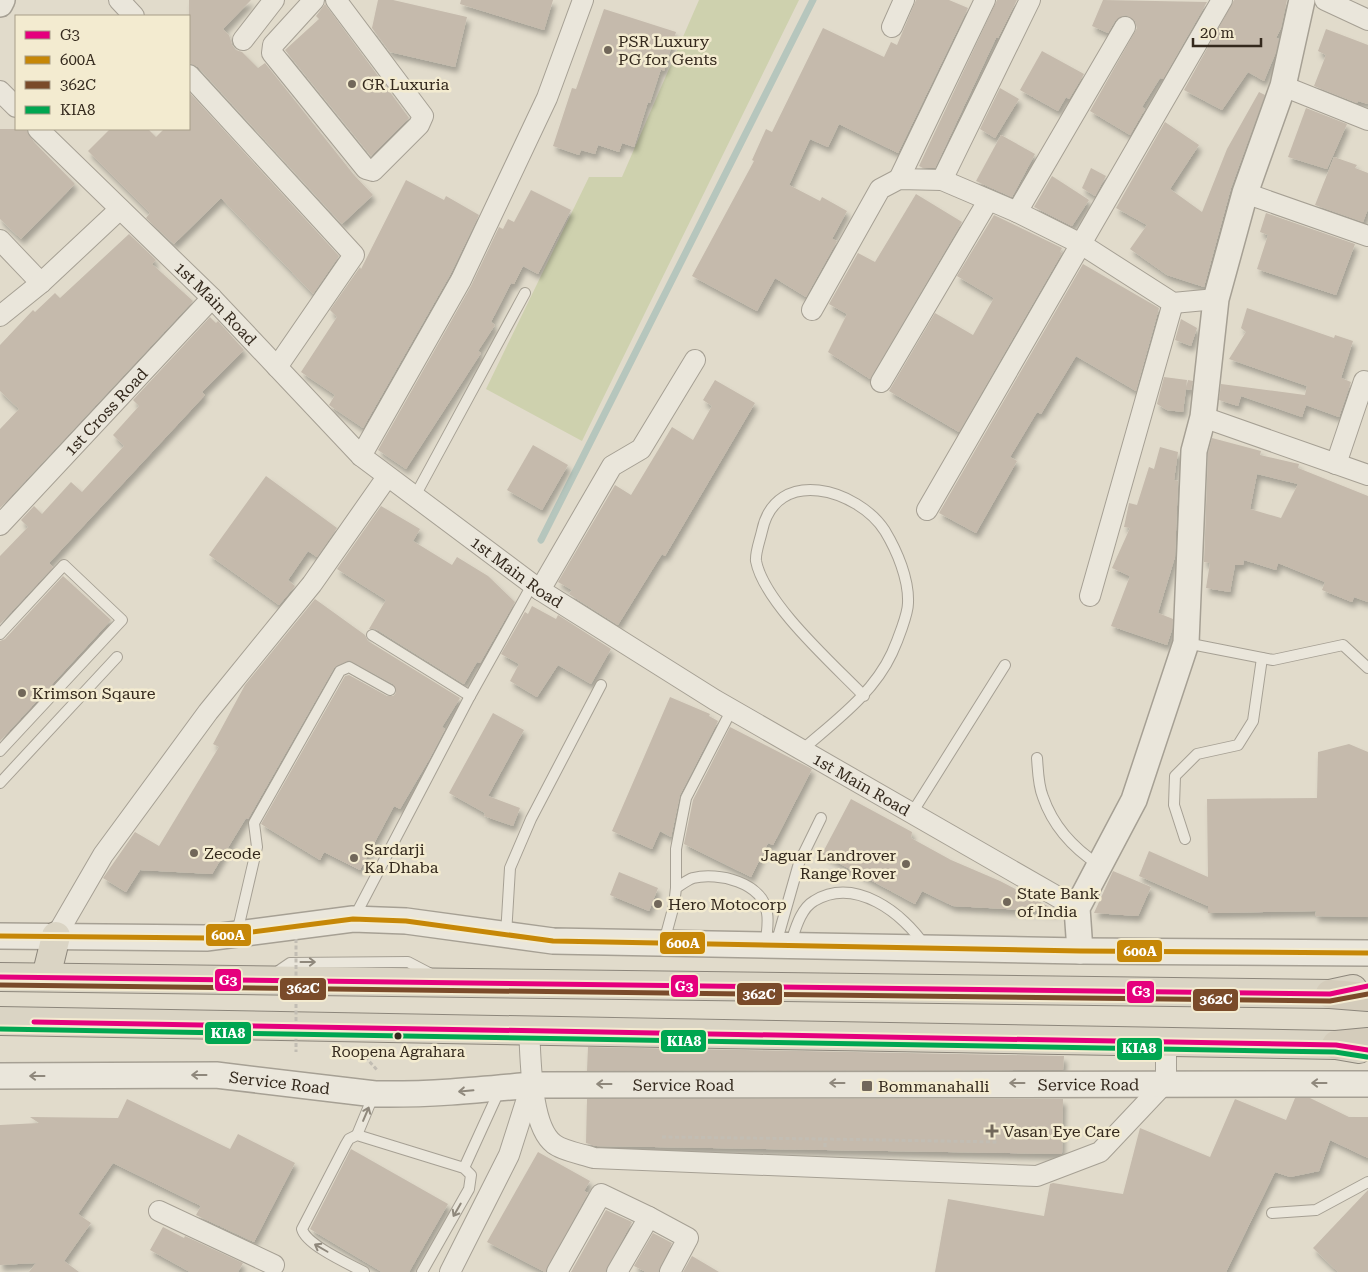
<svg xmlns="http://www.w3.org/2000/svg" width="1368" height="1272" viewBox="0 0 1368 1272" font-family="'Roboto Serif',serif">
<defs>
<filter id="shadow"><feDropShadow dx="3" dy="5.5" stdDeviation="2.5" flood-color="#0004"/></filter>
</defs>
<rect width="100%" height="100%" fill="#e1dbcb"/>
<polygon fill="#ced1ae" points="699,0 799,0 582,441 486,389 589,177 622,177"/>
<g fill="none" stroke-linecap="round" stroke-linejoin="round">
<polyline stroke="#b6c6bd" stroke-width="7" points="541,540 813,0"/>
</g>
<g fill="#c5baac" fill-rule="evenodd" filter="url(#shadow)">
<polygon points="189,0 251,0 223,29 229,35 232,45 236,50 242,52 258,68 265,63 354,175 373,195 342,224 198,67 189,63"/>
<polygon points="378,0 393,0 467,17 455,67 390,52 372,28"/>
<polygon points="461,0 553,0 544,30 460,4"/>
<polygon points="916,0 949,0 968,8 898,153 839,124 828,147 810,139 789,185 820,201 822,197 847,211 832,239 837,241 806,297 775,278 757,311 692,276 754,161 752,160 766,129 772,132 823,28 884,57 891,42 897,45"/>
<polygon points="997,0 1017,0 998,38 996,38 935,168 923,168 919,166"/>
<polygon points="1103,0 1207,2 1163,79 1160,78 1142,107 1145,109 1130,135 1090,111 1137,28 1135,21 1126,15 1115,21 1108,33 1092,26"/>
<polygon points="1234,0 1287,0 1281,28 1276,38 1279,39 1276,52 1264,81 1248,72 1222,110 1184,90"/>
<polygon points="325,4 409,118 371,156 285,50 319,19 316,16"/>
<polygon points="604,9 676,32 664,71 661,69 650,103 648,102 634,147 622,143 619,152 598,145 595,154 581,150 579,155 553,146 572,88 576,89"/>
<polygon points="1326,29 1368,45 1368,104 1358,101 1357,103 1314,86 1326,55 1318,51"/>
<polygon points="1042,51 1084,74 1069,99 1066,97 1058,111 1020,90"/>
<polygon points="1000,88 1019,99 995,138 980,129"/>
<polygon points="189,92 339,256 313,294 221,198 174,244 146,218 150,213 88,151 110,129 148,129 156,137 164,129 189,129"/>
<polygon points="1259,92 1265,95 1231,188 1204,287 1167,275 1130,249 1147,225 1116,208 1165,122 1199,145 1170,189 1202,212 1227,149"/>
<polygon points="1306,108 1347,124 1327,169 1288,157"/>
<polygon points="0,129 26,129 34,142 75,184 21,239 0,219"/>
<polygon points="1001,135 1035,154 1012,197 976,181"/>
<polygon points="1334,157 1357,165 1355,168 1368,173 1368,209 1363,222 1315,205"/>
<polygon points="1091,168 1106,176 1095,196 1082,188"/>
<polygon points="1052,176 1089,200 1072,226 1034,207"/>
<polygon points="406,180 444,200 446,196 479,215 450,275 363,428 329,405 335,395 301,372 337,317 330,310 360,267 361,269"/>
<polygon points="531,190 571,210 538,274 523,266 514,284 511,283 491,322 495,325 478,351 481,353 406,469 378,450 471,286 499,227 503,229 508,219 514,222"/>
<polygon points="916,194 962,222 870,379 828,352 847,314 829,304 858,253 875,262"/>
<polygon points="1266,213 1355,244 1336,295 1257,269 1268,235 1260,232"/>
<polygon points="994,215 1062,248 1060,252 1062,253 959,432 889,391 935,313 973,335 994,298 957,276"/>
<polygon points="129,234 156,260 152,264 193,301 0,508 0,429 19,409 0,391 0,345 33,310 35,312 55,293 60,298"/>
<polygon points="1083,264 1159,308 1136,391 1076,356 1041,414 1037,412 1010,457 1017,461 976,533 939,513"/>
<polygon points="1247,308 1334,338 1335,335 1353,341 1341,378 1351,382 1339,417 1306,405 1302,417 1241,396 1238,406 1219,400 1221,384 1305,395 1307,386 1229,359 1246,332 1241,328"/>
<polygon points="210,317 216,323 218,321 244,350 202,392 205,395 49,563 53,567 0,624 0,556 28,527 21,520 34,506 42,514 71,482 82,492 124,446 113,435 139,406 133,400"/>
<polygon points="1181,319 1197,328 1191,346 1175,340"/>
<polygon points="1164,377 1187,380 1186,388 1188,380 1193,381 1191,390 1186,389 1183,412 1167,410 1157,404"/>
<polygon points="715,380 755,403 665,556 662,554 618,625 569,594 572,590 558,582 615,485 631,495 672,427 693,440 712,406 703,400"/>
<path d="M1212,438L1261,451L1260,455L1299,464L1298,468L1368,496V602L1354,597L1352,602L1322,590L1325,582L1278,563L1276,570L1244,560L1243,565H1235L1230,592L1206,588L1210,563L1204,562L1208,453ZM1257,474L1298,484L1281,518L1250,509Z"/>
<polygon points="533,445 568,465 542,510 507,490"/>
<polygon points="1160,447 1178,452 1174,480 1178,481 1175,557 1158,613 1173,619 1172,630 1167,645 1111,626 1130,576 1112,568 1130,528 1124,527 1129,503 1137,505 1149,467 1154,469"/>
<polygon points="266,476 337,528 317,557 308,551 288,580 295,586 279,605 209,555"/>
<polygon points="381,506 420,529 413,541 452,565 457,557 488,576 515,602 480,663 477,662 464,684 376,629 369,629 386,600 337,569"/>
<polygon points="63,576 111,620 0,741 0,641 5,639"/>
<polygon points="315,599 365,635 368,641 460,698 442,727 445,729 430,758 400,809 394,806 360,870 324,852 320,860 261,824 345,676 349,675 387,696 393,696 396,693 393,684 349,660 334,668 248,819 246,818 212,874 140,870 126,892 103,878 135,832 159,846 219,747 213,744 245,685"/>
<polygon points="532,606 556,619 558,615 611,649 591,684 558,665 537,697 510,681 519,664 501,654 525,612 528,614"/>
<polygon points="670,697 710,714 709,716 718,721 680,795 671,837 660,831 652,849 612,831"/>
<polygon points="493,713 524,730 488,796 520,808 513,826 484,816 485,813 449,793"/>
<polygon points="730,727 812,769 773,845 768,843 751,877 684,844 693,800"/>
<polygon points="1349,744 1368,752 1368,917 1315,916 1316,911 1208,913 1208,906 1139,876 1149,851 1208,877 1207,799 1317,798 1318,752"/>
<polygon points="851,799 912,832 911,838 951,860 1000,881 1059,912 953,906 922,891 915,904 822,854"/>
<polygon points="1113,871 1151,887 1138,916 1094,913"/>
<polygon points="619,872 658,888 649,911 610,895"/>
<polygon points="588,1047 1064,1056 1063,1070 587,1071"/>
<polygon points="1295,1098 1310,1098 1349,1117 1368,1117 1368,1158 1330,1140 1319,1171 1290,1177 1275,1172 1226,1272 935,1272 948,1199 1044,1216 1050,1184 1053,1183 1123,1194 1140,1128 1210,1157 1235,1099 1286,1120"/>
<polygon points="127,1099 230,1149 238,1134 295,1163 254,1242 196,1215 201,1206 113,1163 78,1214 91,1223 64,1261 79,1272 29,1272 36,1263 0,1265 0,1125 39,1123 30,1117 118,1118"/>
<polygon points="587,1099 1063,1099 1062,1154 596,1146 586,1143"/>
<polygon points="351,1149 448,1204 409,1272 382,1272 310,1229"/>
<polygon points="538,1152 590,1181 584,1191 588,1193 545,1272 487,1242"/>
<polygon points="1368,1190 1368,1272 1338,1272 1313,1248"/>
<polygon points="606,1210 632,1222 605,1272 571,1272"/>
<polygon points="163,1227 184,1238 185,1236 243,1263 238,1272 190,1272 150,1250"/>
<polygon points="653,1233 672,1243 658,1272 646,1272 634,1266"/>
<polygon points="692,1256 719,1272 683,1272"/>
</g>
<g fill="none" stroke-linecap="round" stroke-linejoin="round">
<defs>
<g id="service">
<polyline points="415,496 525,293"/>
<polyline points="0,634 64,565 122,620 0,751"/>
<polyline points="372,635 470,696"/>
<polyline points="1186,643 1273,660 1343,645 1368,668"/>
<path d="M802,750C835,721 873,694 892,653C897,642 908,614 908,603C909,579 897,551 885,531C858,489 776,465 762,531C760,540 755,553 756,561C764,603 833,664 864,696"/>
<path d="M1037,758C1038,770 1038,785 1043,797C1053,826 1073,848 1099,865"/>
<polyline points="0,783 117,657"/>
<polyline points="912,813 1005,665"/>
<polyline points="1185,839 1174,805 1175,776 1197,754 1238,745 1253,721 1262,658"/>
<polyline points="676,888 676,849 686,798 732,709"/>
<polyline points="354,918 470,696 532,585"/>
<polyline points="237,933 257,847 254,823 340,671 349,667 390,690"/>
<polyline points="506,935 510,868 531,819 601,685"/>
<path d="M664,942L674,905L676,888C681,885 687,880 693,878C718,872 763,882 767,913C769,923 766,935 766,945"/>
<polyline points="776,944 799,863 821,818"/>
<path d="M790,945C795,931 800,909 814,901C855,876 903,913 925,946"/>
<polyline points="274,974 290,963 408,962 431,974"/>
<polyline points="357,1135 374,1094"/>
<polyline points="464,1168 500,1089"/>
<polyline points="1272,1213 1316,1210 1368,1182"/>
<path d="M364,1272C349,1264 306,1245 302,1229L346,1144L349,1139L357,1135L464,1168L471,1175L469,1189L422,1272"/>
</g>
<g id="minor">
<polyline points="119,0 134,16"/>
<polyline points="314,0 273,45 272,53 366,169 373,171 419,125 423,116 336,0"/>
<polyline points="1325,0 1368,20"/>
<polyline points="892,27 904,0"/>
<polyline points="243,40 274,0"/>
<polyline points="189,75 354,255 277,367"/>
<polyline points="1283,86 1368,120"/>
<polyline points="0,91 16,107"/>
<path id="s1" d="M38,129L212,298L361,456L540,590L715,700L1077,908"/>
<polyline points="899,179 985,0"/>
<polyline points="942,180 1030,0"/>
<polyline points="1245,193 1368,236"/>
<polyline points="1017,212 1125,27"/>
<polyline points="0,240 41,283"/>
<polyline points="812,310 880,189 899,179 942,180 1017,212 1081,244 1173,303 1216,299"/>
<polyline points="0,316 41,283 120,209"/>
<polyline points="881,382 988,201"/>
<polyline points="1203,417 1368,475"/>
<polyline points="361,456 461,280 547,98 583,0"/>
<polyline points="1336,464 1364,381"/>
<polyline points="927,510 1222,0"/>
<path id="s2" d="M0,525L212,298"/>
<polyline points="540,590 612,466 641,449 695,360"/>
<polyline points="1090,596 1173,303"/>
<polyline points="56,936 103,855 208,712 312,584 387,477"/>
<path d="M529,1030C531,1058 530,1126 554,1144C563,1151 582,1154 594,1158L1037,1176L1100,1152L1166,1082V1042"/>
<polyline points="159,1211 274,1265"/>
<polyline points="649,1217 688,1238 670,1272"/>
<polyline points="450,1272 509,1155 531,1086"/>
<polyline points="557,1272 601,1194 649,1217 617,1272"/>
</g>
<g id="tertiary">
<polyline points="0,4 2,0"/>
<polyline points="0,936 206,938 353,919 406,921 553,941 1080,951 1368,953"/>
<polyline points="1080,951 1077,908 1134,800 1186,643 1194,451 1203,417 1216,299 1245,193 1283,86 1302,0"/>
<path id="s3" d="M0,1076L216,1075L375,1094C428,1095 479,1090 532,1085L1368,1084"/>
</g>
<g id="trunk">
<polyline points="0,977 1330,994 1353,989"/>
<polyline points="46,977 56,936"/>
<polyline points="0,1021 1336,1045 1359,1049"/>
</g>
<g id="motorway">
<polyline points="1330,994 1368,997"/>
<polyline points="1336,1045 1368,1042"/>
</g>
</defs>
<use href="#service" stroke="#a6a094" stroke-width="12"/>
<use href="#minor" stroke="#a6a094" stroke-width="22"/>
<use href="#tertiary" stroke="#a6a094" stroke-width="28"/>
<use href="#trunk" stroke="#8c867b" stroke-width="30"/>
<use href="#motorway" stroke="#8c867b" stroke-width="30"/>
<g stroke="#c2bdb3" stroke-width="3" stroke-dasharray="4 2.5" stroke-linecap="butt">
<polyline points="361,1052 377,1070"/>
<polyline points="662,1137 825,1139"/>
<polyline points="825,1147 825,1139 999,1142"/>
</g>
<use href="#service" stroke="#eae6db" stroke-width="10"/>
<use href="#minor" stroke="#eae6db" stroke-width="20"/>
<use href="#tertiary" stroke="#eae6db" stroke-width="25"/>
<use href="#trunk" stroke="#dad4c4" stroke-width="28"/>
<use href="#motorway" stroke="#d4ccbb" stroke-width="28"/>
<polyline stroke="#c2bdb3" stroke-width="3" stroke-dasharray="4 2.5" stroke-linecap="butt" points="296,939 296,1052"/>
<defs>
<g id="bus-1">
<polyline points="0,977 1330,994 1368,986"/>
<polyline points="34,1022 1336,1045 1368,1050"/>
</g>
<polyline id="bus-2" points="0,936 206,938 353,919 406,921 553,941 1080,951 1368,953"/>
<polyline id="bus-3" points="0,985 1330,1001 1368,994"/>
<polyline id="bus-4" points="0,1029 1335,1052 1367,1057"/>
</defs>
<use href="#bus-1" stroke="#f3ebd0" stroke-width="9"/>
<use href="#bus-2" stroke="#f3ebd0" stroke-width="9"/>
<use href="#bus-3" stroke="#f3ebd0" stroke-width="9"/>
<use href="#bus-4" stroke="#f3ebd0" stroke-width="9"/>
<use href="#bus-1" stroke="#e5007d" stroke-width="5"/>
<use href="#bus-2" stroke="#c68707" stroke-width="5"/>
<use href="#bus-3" stroke="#7a4b2a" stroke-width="5"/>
<use href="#bus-4" stroke="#00a651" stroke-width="5"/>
</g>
<defs><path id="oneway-shaft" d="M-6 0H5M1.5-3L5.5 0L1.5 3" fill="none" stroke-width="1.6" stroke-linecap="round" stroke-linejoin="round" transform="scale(1.25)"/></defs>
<g stroke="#8f887c">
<use href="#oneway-shaft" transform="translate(308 962)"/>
<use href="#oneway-shaft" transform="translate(199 1075) rotate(180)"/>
<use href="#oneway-shaft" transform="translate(37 1076) rotate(180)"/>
<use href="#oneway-shaft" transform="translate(837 1083) rotate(180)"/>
<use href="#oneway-shaft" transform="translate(1017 1083) rotate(180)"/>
<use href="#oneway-shaft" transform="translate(1319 1083) rotate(-180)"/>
<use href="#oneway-shaft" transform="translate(604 1084) rotate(180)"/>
<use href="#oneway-shaft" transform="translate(466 1091) rotate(175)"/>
<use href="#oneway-shaft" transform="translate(366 1114) rotate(-67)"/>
<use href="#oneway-shaft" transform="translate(457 1210) rotate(120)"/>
<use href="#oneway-shaft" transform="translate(321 1248) rotate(-150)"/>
</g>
<g fill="#71675a" stroke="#f3ebd0" stroke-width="2">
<circle cx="608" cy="50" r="5"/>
<circle cx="352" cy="84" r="5"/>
<circle cx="22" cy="693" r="5"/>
<circle cx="194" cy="853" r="5"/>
<circle cx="354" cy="858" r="5"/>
<circle cx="906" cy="864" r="5"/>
<circle cx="1007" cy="902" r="5"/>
<circle cx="658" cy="904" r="5"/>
<rect x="861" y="1080" width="12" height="12" rx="2.5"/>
<path d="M989.5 1123.5h5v5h5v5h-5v5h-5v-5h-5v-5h5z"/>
</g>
<circle fill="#34291d" stroke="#f3ebd0" stroke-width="2" cx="398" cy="1036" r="4.5"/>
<g text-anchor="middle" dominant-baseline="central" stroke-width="5" stroke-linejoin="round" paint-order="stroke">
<g font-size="15" fill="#34291d" stroke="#f3ebd0">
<text x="398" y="1052">Roopena Agrahara</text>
</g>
<g font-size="16" fill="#34291d" stroke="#f3ebd0" text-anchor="start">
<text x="618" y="41">PSR Luxury<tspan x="618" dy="18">PG for Gents</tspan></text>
<text x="362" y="84">GR Luxuria</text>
<text x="32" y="693">Krimson Sqaure</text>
<text x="364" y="849">Sardarji<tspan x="364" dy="18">Ka Dhaba</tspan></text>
<text x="204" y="853">Zecode</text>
<text x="896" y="855" text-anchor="end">Jaguar Landrover<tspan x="896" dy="18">Range Rover</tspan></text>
<text x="1017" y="893">State Bank<tspan x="1017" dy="18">of India</tspan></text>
<text x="668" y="904">Hero Motocorp</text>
<text x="878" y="1086">Bommanahalli</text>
<text x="1003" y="1131">Vasan Eye Care</text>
</g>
<g font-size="16" fill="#34291d" stroke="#f3ebd0">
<text stroke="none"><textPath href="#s1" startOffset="249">1st Main Road</textPath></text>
<text stroke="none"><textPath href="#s2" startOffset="155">1st Cross Road</textPath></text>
<text stroke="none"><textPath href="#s1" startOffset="654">1st Main Road</textPath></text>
<text stroke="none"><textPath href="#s1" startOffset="1059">1st Main Road</textPath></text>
<text stroke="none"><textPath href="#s3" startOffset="280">Service Road</textPath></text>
<text stroke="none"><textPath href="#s3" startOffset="1090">Service Road</textPath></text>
<text stroke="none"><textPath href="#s3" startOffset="685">Service Road</textPath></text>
</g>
</g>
<g stroke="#f3ebd0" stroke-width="2">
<rect x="205" y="923" width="47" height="24" rx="5" fill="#c68707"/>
<rect x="659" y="931" width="47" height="24" rx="5" fill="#c68707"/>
<rect x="1116" y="939" width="47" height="24" rx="5" fill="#c68707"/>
<rect x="214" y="968" width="28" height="24" rx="5" fill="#e5007d"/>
<rect x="670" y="974" width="29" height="24" rx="5" fill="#e5007d"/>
<rect x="279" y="977" width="48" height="24" rx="5" fill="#7a4b2a"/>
<rect x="1126" y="980" width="29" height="24" rx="5" fill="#e5007d"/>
<rect x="736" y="982" width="47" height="24" rx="5" fill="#7a4b2a"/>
<rect x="1192" y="988" width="47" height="24" rx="5" fill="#7a4b2a"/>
<rect x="204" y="1021" width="48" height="24" rx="5" fill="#00a651"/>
<rect x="660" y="1029" width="47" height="24" rx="5" fill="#00a651"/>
<rect x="1116" y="1037" width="47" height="24" rx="5" fill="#00a651"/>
</g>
<g font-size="14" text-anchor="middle" font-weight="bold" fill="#fff">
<text x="228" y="940">600A</text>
<text x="683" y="948">600A</text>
<text x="1140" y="956">600A</text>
<text x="228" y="985">G3</text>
<text x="684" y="991">G3</text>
<text x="303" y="993">362C</text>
<text x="1141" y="996">G3</text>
<text x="759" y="999">362C</text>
<text x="1216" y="1004">362C</text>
<text x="228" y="1038">KIA8</text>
<text x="684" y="1046">KIA8</text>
<text x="1139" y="1053">KIA8</text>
</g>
<rect x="15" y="15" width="175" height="115" fill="#f3ebd0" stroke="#a79d88"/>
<rect x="25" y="31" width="25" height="8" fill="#e5007d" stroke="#a79d88"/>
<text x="60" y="40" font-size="15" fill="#34291d">G3</text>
<rect x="25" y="56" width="25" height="8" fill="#c68707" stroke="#a79d88"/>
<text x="60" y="65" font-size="15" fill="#34291d">600A</text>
<rect x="25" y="81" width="25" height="8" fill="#7a4b2a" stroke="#a79d88"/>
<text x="60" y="90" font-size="15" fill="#34291d">362C</text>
<rect x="25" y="106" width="25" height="8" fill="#00a651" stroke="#a79d88"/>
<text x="60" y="115" font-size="15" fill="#34291d">KIA8</text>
<path d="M1193 38v8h68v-8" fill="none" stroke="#34291d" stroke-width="2.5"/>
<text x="1200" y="38" font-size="15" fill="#34291d" stroke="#f3ebd0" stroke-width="4" paint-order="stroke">20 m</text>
</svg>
